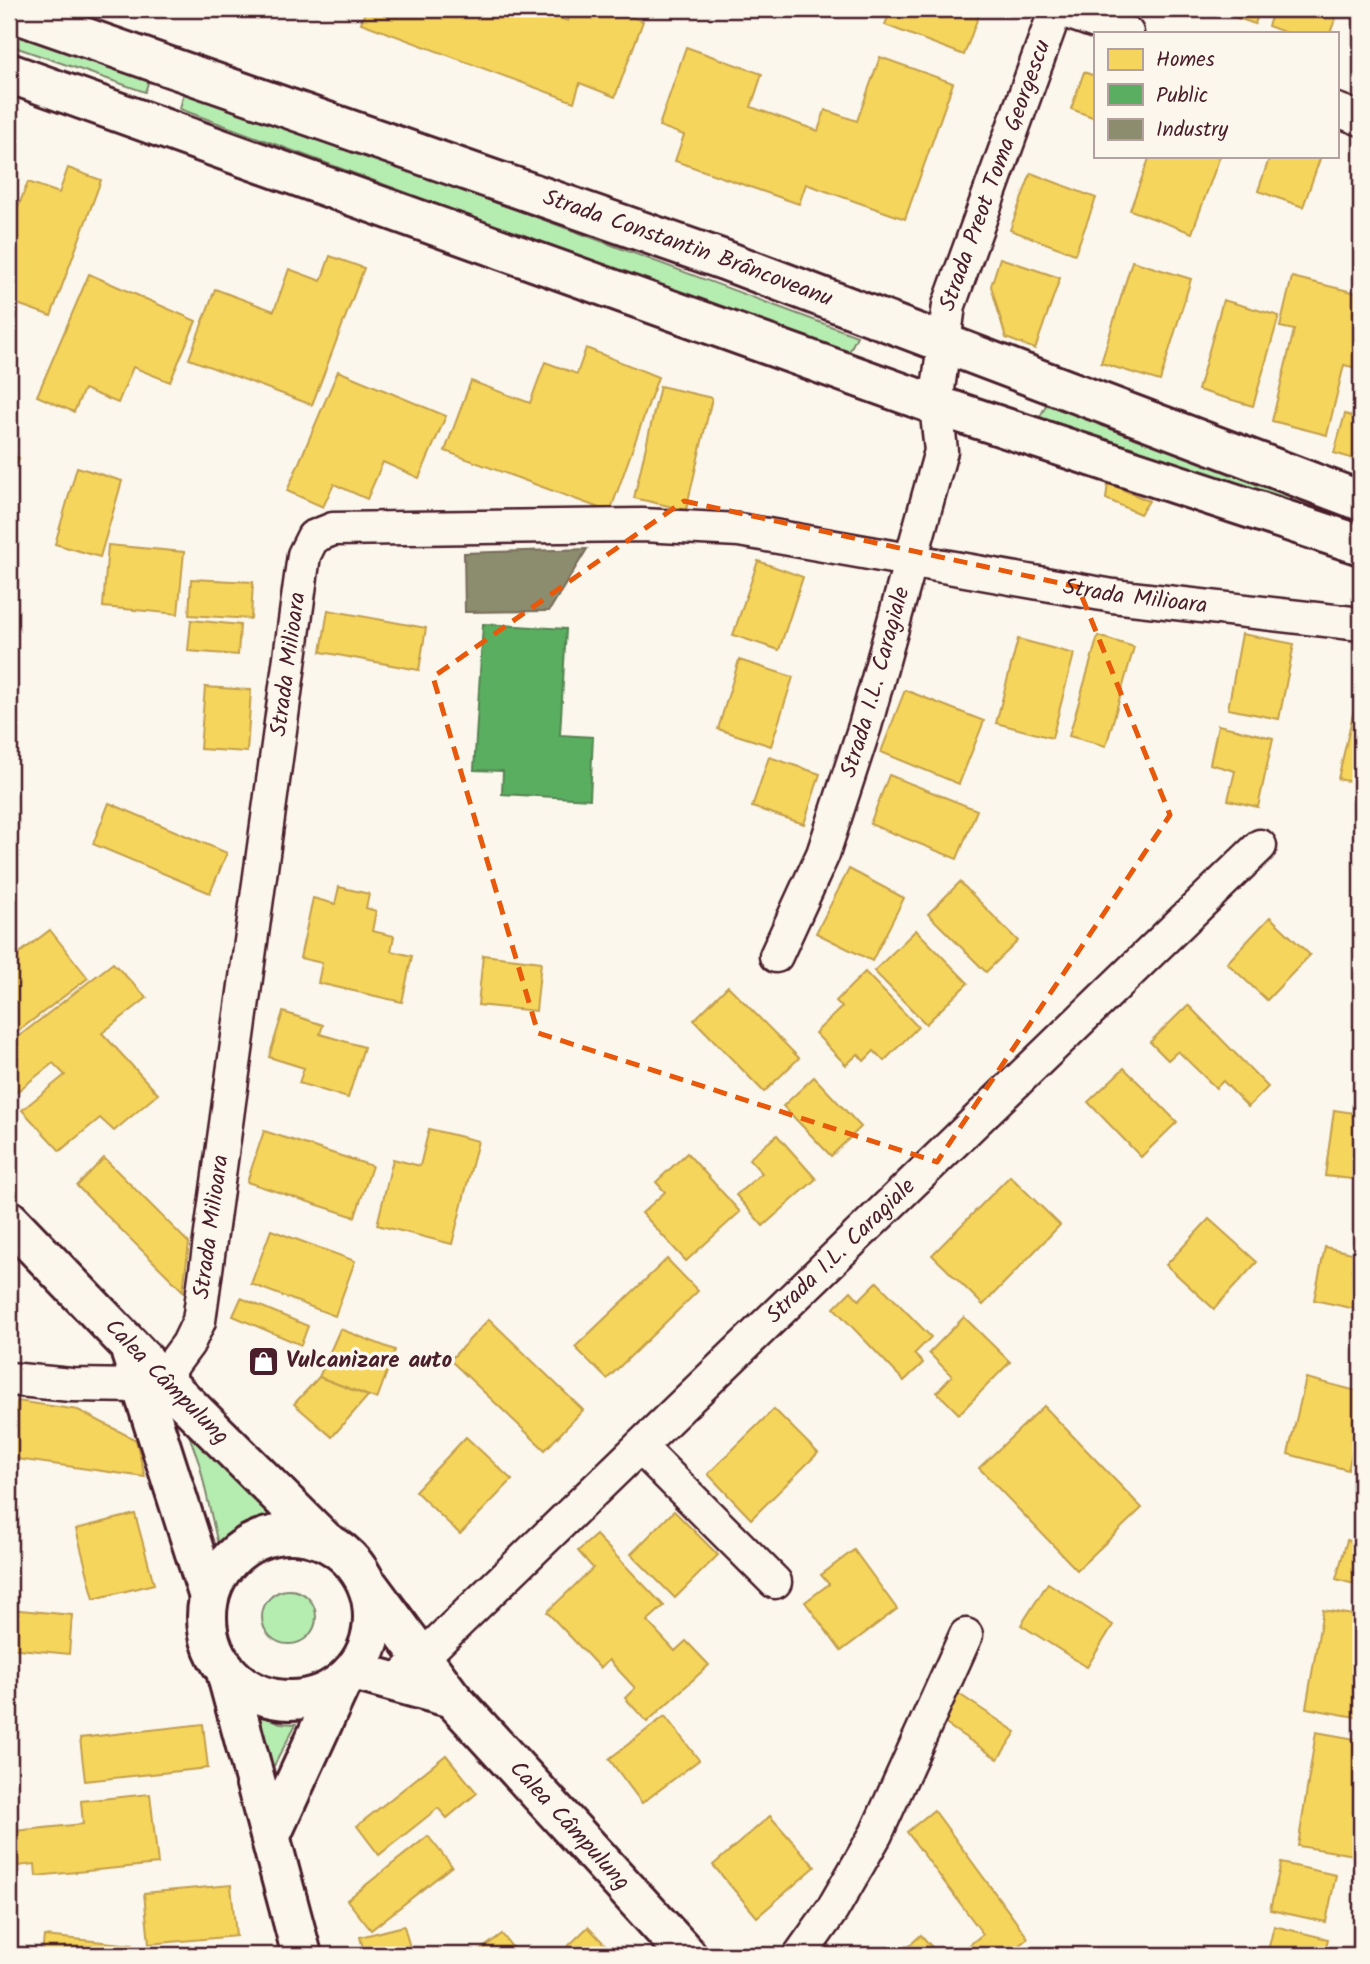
<svg xmlns="http://www.w3.org/2000/svg" width="1370" height="1964" viewBox="0 0 1370 1964" font-family="Kalam,sans-serif">
<rect width="100%" height="100%" fill="#fbf7ec"/>
<filter id="ink" filterUnits="userSpaceOnUse"><feTurbulence type="fractalNoise" baseFrequency=".0143" numOctaves="2"/><feDisplacementMap in="SourceGraphic" scale="14" xChannelSelector="R" yChannelSelector="G"/><feConvolveMatrix kernelMatrix="1 2 1 2 8 2 1 2 1" color-interpolation-filters="sRGB"/></filter>
<g filter="url(#ink)">
<g fill="#b5edb0" stroke="#80866e" stroke-width="2">
<polygon points="9,21 152,71 145,92 9,45"/>
<polygon points="185,87 857,336 847,356 180,109"/>
<polygon points="1049,399 1361,516 1361,527 1039,419"/>
<polygon points="182,1415 278,1519 249,1523 219,1549 200,1466"/>
<circle cx="289" cy="1617" r="27"/>
<polygon points="256,1712 280,1723 296,1724 267,1779"/>
</g>
<g fill="#f6d55c" stroke="#c29e4d" stroke-width="2">
<polygon points="366,9 534,9 568,21 572,9 609,9 643,21 615,97 580,83 574,102 361,23"/>
<polygon points="891,9 981,9 964,55 885,25"/>
<polygon points="1211,9 1260,9 1255,24"/>
<polygon points="1274,9 1339,9 1330,33 1287,33 1268,26"/>
<polygon points="686,47 762,74 751,107 818,131 825,110 857,121 880,57 953,83 905,219 806,184 799,204 675,161 684,135 659,126"/>
<polygon points="1084,72 1095,76 1095,118 1071,109"/>
<polygon points="1150,156 1220,156 1192,233 1130,210"/>
<polygon points="1270,156 1321,156 1303,207 1258,191"/>
<polygon points="68,168 101,180 51,316 9,301 9,222 12,223 28,182 59,193"/>
<polygon points="1031,173 1096,198 1075,254 1010,230"/>
<polygon points="330,256 364,268 312,405 189,359 215,289 274,311 289,269 321,281"/>
<polygon points="1000,258 1060,278 1035,349 1006,338 991,286"/>
<polygon points="1132,261 1191,279 1160,381 1101,363"/>
<polygon points="89,274 196,321 170,382 133,367 118,403 84,389 74,412 37,396"/>
<polygon points="1292,277 1361,294 1361,369 1344,365 1327,435 1272,421 1294,330 1280,327"/>
<polygon points="1223,300 1279,316 1253,406 1198,390"/>
<polygon points="586,348 658,377 610,512 445,451 471,381 530,403 545,362 577,374"/>
<polygon points="338,371 446,416 419,478 383,462 367,499 334,484 323,507 287,491"/>
<polygon points="660,386 712,398 686,510 634,498"/>
<polygon points="1345,414 1361,419 1361,461 1334,453"/>
<polygon points="9,453 19,458 9,478"/>
<polygon points="77,467 122,481 100,557 55,544"/>
<polygon points="1108,483 1149,501 1140,514 1106,499"/>
<polygon points="108,545 184,552 178,614 103,607"/>
<polygon points="758,561 803,577 779,650 733,635"/>
<polygon points="191,579 253,582 251,619 189,615"/>
<polygon points="328,610 426,628 419,670 321,652"/>
<polygon points="191,620 240,625 238,655 188,651"/>
<polygon points="1242,634 1294,644 1279,719 1228,709"/>
<polygon points="1098,636 1134,647 1106,746 1069,736"/>
<polygon points="1018,639 1074,654 1052,738 996,723"/>
<polygon points="739,660 793,677 771,746 718,729"/>
<polygon points="205,687 251,690 247,752 200,749"/>
<polygon points="905,690 984,721 959,784 881,752"/>
<polygon points="1358,692 1361,692 1361,784 1338,779"/>
<polygon points="1218,725 1273,738 1258,807 1228,800 1235,771 1210,764"/>
<polygon points="769,757 820,774 804,824 752,807"/>
<polygon points="889,775 977,810 957,859 870,824"/>
<polygon points="109,803 227,853 210,893 93,844"/>
<polygon points="849,869 904,898 872,961 816,933"/>
<polygon points="960,882 1018,941 986,972 928,914"/>
<polygon points="339,887 369,894 366,908 376,911 372,931 394,936 391,951 412,956 402,1002 318,983 322,963 300,958 313,898 335,904"/>
<polygon points="1270,917 1310,955 1267,1000 1227,963"/>
<polygon points="50,930 88,978 9,1038 9,991 12,988 9,984 9,961"/>
<polygon points="916,930 968,983 926,1024 874,971"/>
<polygon points="483,955 541,962 536,1011 478,1005"/>
<polygon points="113,963 147,998 102,1033 158,1094 114,1131 100,1118 60,1151 22,1110 65,1075 53,1063 9,1098 9,1044"/>
<polygon points="865,972 918,1027 884,1061 874,1051 864,1061 858,1054 846,1065 815,1033 842,1007 836,1001"/>
<polygon points="728,986 799,1058 764,1092 694,1020"/>
<polygon points="1188,1005 1268,1087 1248,1107 1223,1081 1216,1088 1178,1051 1168,1060 1150,1042"/>
<polygon points="283,1012 323,1025 320,1034 364,1047 348,1098 299,1083 304,1068 269,1057"/>
<polygon points="1124,1068 1177,1122 1141,1157 1088,1102"/>
<polygon points="814,1077 861,1127 831,1156 783,1106"/>
<polygon points="1334,1110 1361,1114 1361,1180 1325,1176"/>
<polygon points="429,1129 478,1141 452,1244 377,1225 393,1159 420,1166"/>
<polygon points="264,1131 372,1166 355,1217 247,1182"/>
<polygon points="777,1135 816,1179 763,1226 736,1195 762,1173 749,1159"/>
<polygon points="687,1153 740,1212 686,1261 642,1213 665,1192 656,1182"/>
<polygon points="104,1158 189,1243 183,1291 77,1186"/>
<polygon points="1010,1176 1060,1225 983,1305 932,1255"/>
<polygon points="1209,1219 1257,1262 1214,1309 1166,1265"/>
<polygon points="271,1230 355,1261 335,1316 251,1284"/>
<polygon points="1325,1247 1361,1255 1360,1310 1314,1300"/>
<polygon points="667,1259 698,1291 607,1379 575,1347"/>
<polygon points="877,1282 931,1337 914,1354 923,1363 904,1381 834,1308 851,1291 859,1300"/>
<polygon points="241,1298 308,1326 301,1345 233,1316"/>
<polygon points="964,1317 1010,1362 959,1414 937,1392 952,1376 929,1353"/>
<polygon points="489,1319 583,1410 545,1450 450,1360"/>
<polygon points="340,1329 395,1350 377,1399 319,1377"/>
<polygon points="319,1377 368,1396 332,1437 294,1404"/>
<polygon points="1306,1378 1361,1392 1361,1414 1348,1470 1288,1454"/>
<polygon points="17,1401 78,1410 136,1440 145,1477 9,1458"/>
<polygon points="1044,1406 1142,1508 1077,1570 979,1468"/>
<polygon points="774,1409 818,1453 751,1519 708,1474"/>
<polygon points="466,1437 512,1480 460,1534 415,1491"/>
<polygon points="1361,1455 1361,1506 1351,1503"/>
<polygon points="674,1511 718,1555 675,1598 631,1554"/>
<polygon points="135,1514 154,1584 94,1599 76,1529"/>
<polygon points="596,1535 664,1606 647,1621 675,1651 686,1641 709,1665 647,1722 625,1698 635,1688 609,1660 600,1668 547,1612 593,1568 578,1551"/>
<polygon points="1347,1540 1361,1544 1361,1586 1336,1579"/>
<polygon points="854,1550 897,1609 841,1651 805,1602 829,1584 821,1575"/>
<polygon points="1048,1583 1113,1625 1087,1667 1021,1625"/>
<polygon points="9,1609 72,1615 69,1654 9,1648"/>
<polygon points="1323,1610 1359,1616 1357,1631 1361,1632 1361,1718 1306,1708"/>
<polygon points="956,1692 1016,1732 998,1759 938,1719"/>
<polygon points="665,1716 699,1760 642,1803 609,1759"/>
<polygon points="203,1724 208,1768 85,1781 80,1738"/>
<polygon points="1316,1732 1361,1740 1361,1856 1298,1846"/>
<polygon points="446,1755 477,1793 447,1818 438,1808 379,1855 357,1826"/>
<polygon points="150,1794 158,1864 36,1876 35,1864 18,1866 15,1831 83,1824 81,1801"/>
<polygon points="934,1810 1028,1938 1007,1955 957,1955 983,1934 907,1832"/>
<polygon points="770,1816 815,1867 757,1917 713,1865"/>
<polygon points="428,1836 452,1866 371,1930 347,1900"/>
<polygon points="1281,1863 1336,1875 1326,1922 1270,1910"/>
<polygon points="231,1885 236,1936 149,1944 144,1893"/>
<polygon points="404,1926 412,1955 365,1955 360,1937"/>
<polygon points="1274,1926 1328,1939 1324,1955 1267,1955"/>
<polygon points="588,1927 615,1955 559,1955"/>
<polygon points="502,1934 518,1955 474,1955"/>
<polygon points="921,1935 939,1955 899,1955"/>
<polygon points="44,1936 132,1945 131,1955 42,1955"/>
</g>
<polygon fill="#5aae61" stroke="#558351" stroke-width="2" points="483,624 566,629 560,735 593,737 590,799 502,794 503,771 474,770"/>
<polygon fill="#8c8c6e" stroke="#786b5a" stroke-width="2" points="587,549 549,611 465,612 464,553"/>
<g fill="none" stroke-linecap="round" stroke-linejoin="round">
<defs>
<g id="street">
<polyline points="1058,9 1127,33"/>
<polyline points="1337,110 1361,119"/>
<path id="s1" d="M776,956L823,854L865,726L941,451L936,405L949,305L1056,9"/>
<polyline points="9,1379 71,1385 141,1386"/>
<path id="s2" d="M162,1379L188,1344L199,1321L304,555L313,537L333,529L642,525L739,530L1113,596L1361,624"/>
<polyline points="640,1447 775,1582"/>
<path id="s3" d="M406,1673L1260,846"/>
<polyline points="800,1955 832,1910 876,1834 966,1635"/>
</g>
<g id="secondary">
<path id="s4" d="M9,11L724,260L1361,501"/>
<polyline points="9,73 936,405 1361,545"/>
<path id="s5" d="M9,1220L162,1379L325,1541"/>
<polyline points="131,1353 209,1597"/>
<circle cx="290" cy="1617" r="83"/>
<path id="s6" d="M369,1586L452,1698L687,1955"/>
<polyline points="225,1668 302,1955"/>
<polyline points="354,1671 452,1698"/>
<polyline points="271,1835 341,1683"/>
</g>
</defs>
<use href="#street" stroke="#4a1f2b" stroke-width="37"/>
<use href="#secondary" stroke="#4a1f2b" stroke-width="44"/>
<use href="#street" stroke="#fbf7ec" stroke-width="32"/>
<use href="#secondary" stroke="#fbf7ec" stroke-width="38"/>
</g>
</g>
<path fill="none" stroke="#e8590c" stroke-width="5" stroke-dasharray="14 9" stroke-linejoin="round" d="M684,501L1078,587L1170,815L937,1162L538,1033L433,677Z"/>
<defs>
<symbol id="shop-square" viewBox="-11 -11 22 22"><rect x="-9" y="-9" width="18" height="18" rx="4" fill="#4a1f2b" stroke="#fbf7ec"/><path d="M-5-2.5h2.3a2.7 3.5 0 0 1 5.4 0H5L5.5 6h-11ZM-1.5-2.5h3a1.5 2.3 0 0 0-3 0Z" fill="#fff"/></symbol>
</defs>
<g fill-rule="evenodd">
<use href="#shop-square" x="246" y="1344" width="35" height="35"/>
</g>
<g text-anchor="middle" dominant-baseline="central" stroke-width="7" stroke-linejoin="round" paint-order="stroke">
<g font-size="23" fill="#4a1f2b" stroke="#fbf7ec">
<text stroke="none"><textPath href="#s1" startOffset="817">Strada Preot Toma Georgescu</textPath></text>
<text stroke="none"><textPath href="#s4" startOffset="719">Strada Constantin Brâncoveanu</textPath></text>
<text stroke="none"><textPath href="#s2" startOffset="1692">Strada Milioara</textPath></text>
<text stroke="none"><textPath href="#s2" startOffset="732">Strada Milioara</textPath></text>
<text stroke="none"><textPath href="#s1" startOffset="292">Strada I.L. Caragiale</textPath></text>
<text stroke="none"><textPath href="#s2" startOffset="164">Strada Milioara</textPath></text>
<text stroke="none"><textPath href="#s3" startOffset="606">Strada I.L. Caragiale</textPath></text>
<text stroke="none"><textPath href="#s5" startOffset="226">Calea Câmpulung</textPath></text>
<text stroke="none"><textPath href="#s6" startOffset="313">Calea Câmpulung</textPath></text>
</g>
<g font-size="23" font-weight="bold" fill="#4a1f2b" stroke="#fbf7ec" text-anchor="start">
<text x="286" y="1361">Vulcanizare auto</text>
</g>
</g>
<rect width="1370" height="1964" fill="none" stroke="#fbf7ec" stroke-width="35"/>
<rect x="18" y="18" width="1335" height="1929" fill="none" stroke="#4a1f2b" stroke-width="2.5" filter="url(#ink)"/>
<rect x="1094" y="32" width="245" height="126" fill="#fbf7ec" stroke="#b4a19f" stroke-width="2"/>
<rect x="1108" y="49" width="35" height="21" fill="#f6d55c" stroke="#b4a19f" stroke-width="2"/>
<text x="1156" y="66" font-size="21" fill="#4a1f2b">Homes</text>
<rect x="1108" y="84" width="35" height="21" fill="#5aae61" stroke="#b4a19f" stroke-width="2"/>
<text x="1156" y="102" font-size="21" fill="#4a1f2b">Public</text>
<rect x="1108" y="119" width="35" height="21" fill="#8c8c6e" stroke="#b4a19f" stroke-width="2"/>
<text x="1156" y="136" font-size="21" fill="#4a1f2b">Industry</text>
</svg>
